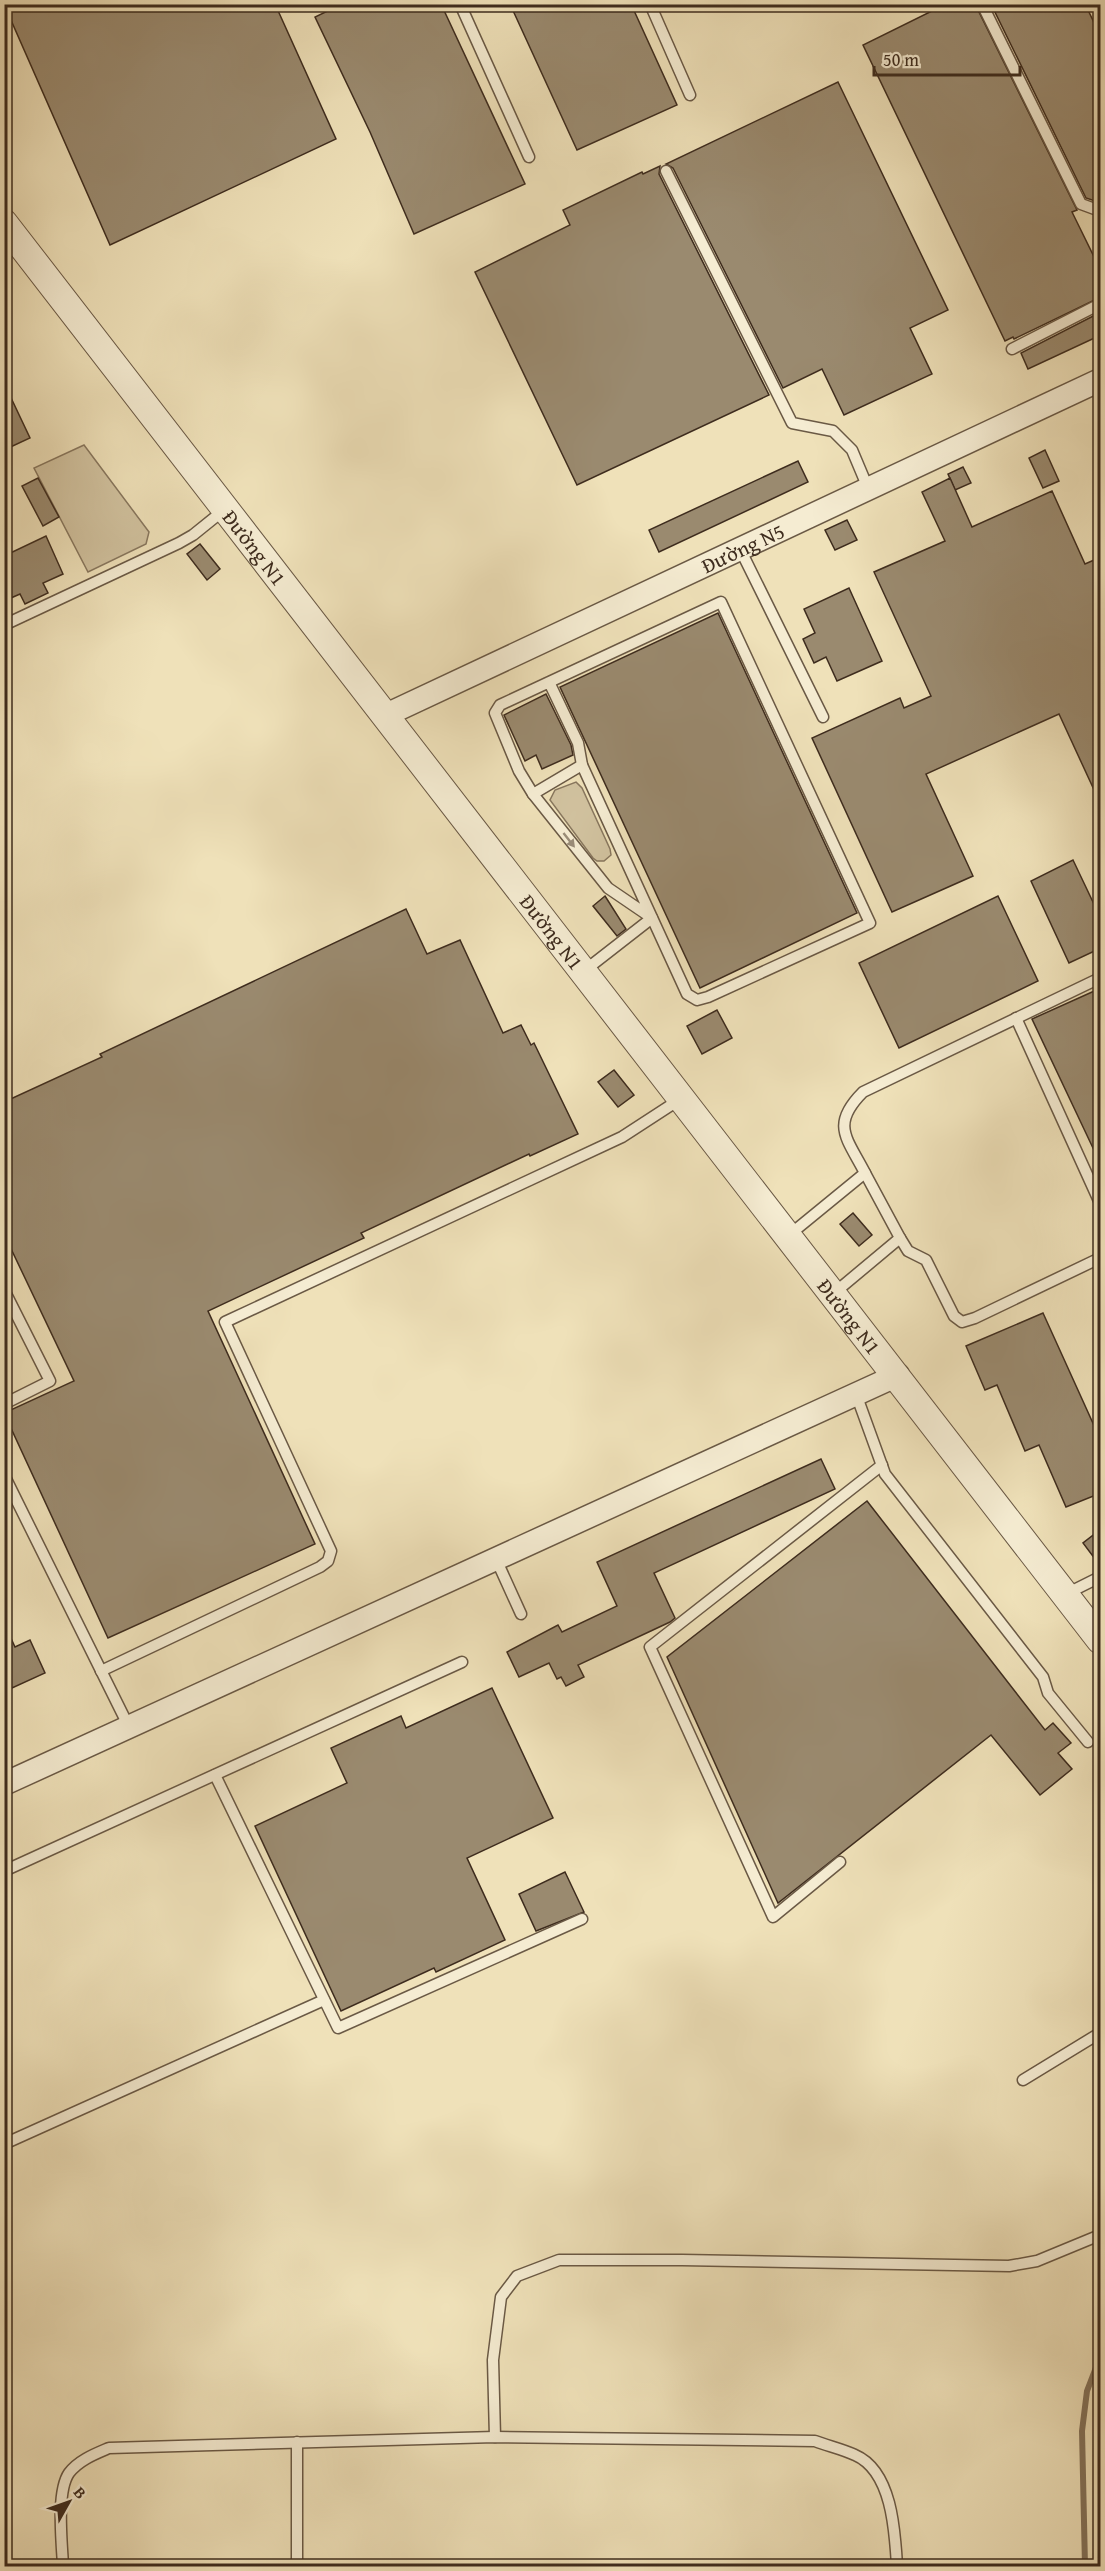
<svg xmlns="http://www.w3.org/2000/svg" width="1105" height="2571" viewBox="0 0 1105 2571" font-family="'Gentium Book Plus',serif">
<rect width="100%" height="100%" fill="#efe1b9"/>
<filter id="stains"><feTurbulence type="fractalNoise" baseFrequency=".00333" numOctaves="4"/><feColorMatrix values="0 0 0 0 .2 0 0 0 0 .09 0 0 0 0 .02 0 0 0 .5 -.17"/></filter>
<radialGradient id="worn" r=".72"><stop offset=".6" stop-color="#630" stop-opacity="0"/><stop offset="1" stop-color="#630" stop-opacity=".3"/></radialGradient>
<g fill="#d1c29f" stroke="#88775e" stroke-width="1.5">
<polygon points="84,445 149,532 146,544 88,572 34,468"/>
<polygon points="576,782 582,788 610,849 611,855 604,861 597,861 593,858 550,800 555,790"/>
</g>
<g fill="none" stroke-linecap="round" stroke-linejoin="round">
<polyline stroke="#84735b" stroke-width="6" points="1085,2566 1082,2431 1087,2391 1100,2357"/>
</g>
<g fill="#9a8a6f" stroke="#3e2c1e" stroke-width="1.5">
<polygon points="22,4 275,4 336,139 110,245 7,11"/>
<polygon points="342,4 441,4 525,184 414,234 370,132 315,17"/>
<polygon points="510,4 631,4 677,105 577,150"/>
<polygon points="946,4 975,4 1077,210 1072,212 1101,271 1101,297 1014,339 1013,337 1005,341 863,45"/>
<polygon points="991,4 1085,4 1101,37 1101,199 1095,201 1086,198"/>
<polygon points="838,82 948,310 910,328 932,374 844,415 822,369 783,388 673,168 666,164"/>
<polygon points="660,166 659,174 769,395 577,485 475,272 570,225 563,210 642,172 643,174"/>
<polygon points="1101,312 1101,335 1028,369 1021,353"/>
<polygon points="4,383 30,438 4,450"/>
<polygon points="1045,450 1059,481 1043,488 1029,458"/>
<polygon points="798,461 808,482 659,552 649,530"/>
<polygon points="963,467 971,483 955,490 948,474"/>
<polygon points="38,478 59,517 43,526 22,486"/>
<polygon points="950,478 972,527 1052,491 1085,564 1101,557 1101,805 1059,714 926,774 973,876 892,912 812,738 900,698 904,708 931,696 874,572 945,541 922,492"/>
<polygon points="847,520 857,540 835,550 825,530"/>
<polygon points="46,536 63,574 43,583 48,593 25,604 20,594 4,601 4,556"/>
<polygon points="200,544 220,569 207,580 187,554"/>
<polygon points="849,588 882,661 837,681 826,657 814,663 803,639 815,633 804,609"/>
<polygon points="718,613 857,913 700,988 560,687"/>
<polygon points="546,694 571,745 573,755 542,769 536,755 525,761 504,715"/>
<polygon points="1073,860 1101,919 1101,948 1069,963 1031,881"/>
<polygon points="605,896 626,929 617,936 593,906"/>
<polygon points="998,896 1038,981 899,1048 859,963"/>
<polygon points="406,909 427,954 460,940 503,1033 521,1025 531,1045 534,1043 578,1134 530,1156 529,1154 361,1233 364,1238 208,1311 315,1544 108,1638 4,1413 74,1381 4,1234 4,1102 102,1057 100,1054"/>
<polygon points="1101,988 1101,1165 1032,1019"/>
<polygon points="717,1010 732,1038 702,1054 687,1026"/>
<polygon points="614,1070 634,1095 618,1107 598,1082"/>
<polygon points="853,1213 872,1235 859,1246 840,1224"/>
<polygon points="1043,1313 1101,1441 1101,1493 1066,1507 1039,1445 1025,1451 997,1385 985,1390 966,1346"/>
<polygon points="821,1459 835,1489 654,1573 675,1618 670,1622 578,1665 584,1677 566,1686 561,1677 557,1679 549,1663 519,1677 507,1652 558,1625 562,1632 617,1606 597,1562"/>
<polygon points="867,1501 1045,1730 1053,1723 1071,1743 1058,1753 1072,1769 1040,1795 991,1735 778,1903 667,1657"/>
<polygon points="1101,1529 1101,1567 1083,1543"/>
<polygon points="4,1623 15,1647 30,1640 45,1673 12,1688 4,1670"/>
<polygon points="492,1688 553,1818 467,1858 505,1940 436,1972 434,1968 341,2011 255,1826 347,1783 331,1748 401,1716 406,1728"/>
<polygon points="565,1872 584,1912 536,1931 519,1894"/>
</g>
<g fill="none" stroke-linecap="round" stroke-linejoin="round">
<defs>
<g id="service">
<polyline points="460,4 529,157"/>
<polyline points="650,4 690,95"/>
<polyline points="982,4 1081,204 1100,211"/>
<polyline points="666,171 792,423 833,431 852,450 868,488"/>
<polyline points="1012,349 1100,304"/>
<polyline points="740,549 823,717"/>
<polyline points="4,625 179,543 193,535 224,510"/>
<polyline points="549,682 578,743 582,765 687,994 697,1000 708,997 870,923 721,602 500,705 495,713 519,771 533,794 608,888 652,918"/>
<polyline points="533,794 582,765"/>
<polyline points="584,971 652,918"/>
<polyline points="1016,1018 1100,1203"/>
<path d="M788,1236L865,1173C847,1138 830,1125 863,1092L1100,978"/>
<polyline points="900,1238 908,1251 926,1260 954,1316 962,1322 975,1318 1100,1258"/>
<polyline points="4,1290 50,1381 4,1404"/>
<polyline points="833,1294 900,1238 865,1173"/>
<polyline points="856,1394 885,1474 1043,1677 1048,1693 1088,1742"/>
<polyline points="4,1475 129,1727"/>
<polyline points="496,1559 521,1614"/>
<polyline points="1066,1594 1100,1577"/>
<polyline points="101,1671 320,1567 328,1561 331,1551 225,1322 622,1137 682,1098"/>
<polyline points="215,1775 338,2028 582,1919"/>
<polyline points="840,1862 773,1917 650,1647 882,1465"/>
<polyline points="4,1871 462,1662"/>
<polyline points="1023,2080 1100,2033"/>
<polyline points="4,2144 324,2000"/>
<polyline points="495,2437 493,2360 501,2297 517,2276 559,2260 682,2260 1009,2266 1037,2261 1100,2235"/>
<path d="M63,2566C62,2543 56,2492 69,2473C79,2460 95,2454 109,2448L495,2437L815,2441C828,2446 842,2449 855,2455C892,2471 895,2531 897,2566"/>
<polyline points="297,2566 297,2442"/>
</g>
<g id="minor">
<path id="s1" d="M386,715L1100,380"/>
<polyline points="4,1784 898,1375"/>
</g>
<g id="tertiary">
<path id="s2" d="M4,223L1100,1640"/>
</g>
</defs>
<use href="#service" stroke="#6a5945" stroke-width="13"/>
<use href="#minor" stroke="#6a5945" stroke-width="25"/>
<use href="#tertiary" stroke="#6a5945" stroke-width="29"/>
<use href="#service" stroke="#f5ecd2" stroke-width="10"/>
<use href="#minor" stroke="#f5ecd2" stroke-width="22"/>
<use href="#tertiary" stroke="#f5ecd2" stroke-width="27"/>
</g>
<defs><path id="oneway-solid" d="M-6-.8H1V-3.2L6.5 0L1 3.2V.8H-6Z" transform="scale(1.5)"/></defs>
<use fill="#9a8c78" href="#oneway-solid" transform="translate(569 840) rotate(52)"/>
<g text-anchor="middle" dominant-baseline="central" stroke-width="5" stroke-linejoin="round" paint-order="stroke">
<g font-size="21" fill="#3e2c1e" stroke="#f5ecd2">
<text stroke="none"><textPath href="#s2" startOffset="410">Đường N1</textPath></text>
<text stroke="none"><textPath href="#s1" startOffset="394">Đường N5</textPath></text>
<text stroke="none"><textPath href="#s2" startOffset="896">Đường N1</textPath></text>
<text stroke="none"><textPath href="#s2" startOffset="1382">Đường N1</textPath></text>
</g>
</g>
<rect width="1105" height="2571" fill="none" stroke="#efe1b9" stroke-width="24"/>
<rect x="6" y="6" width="1093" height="2559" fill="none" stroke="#3e2c1e" stroke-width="3"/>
<rect x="12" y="12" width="1081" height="2547" fill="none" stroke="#3e2c1e" stroke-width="1.5"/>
<g transform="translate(69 2502) rotate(50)" stroke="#f5ecd2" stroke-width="4.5" paint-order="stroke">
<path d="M0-4.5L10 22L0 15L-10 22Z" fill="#3e2c1e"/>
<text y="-9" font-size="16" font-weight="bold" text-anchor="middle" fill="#3e2c1e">B</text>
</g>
<path d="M874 66v9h146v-9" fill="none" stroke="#3e2c1e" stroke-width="3"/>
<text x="883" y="66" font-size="18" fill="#3e2c1e" stroke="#f5ecd2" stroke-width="4.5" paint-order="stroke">50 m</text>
<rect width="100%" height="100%" filter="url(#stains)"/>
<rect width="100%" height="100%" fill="url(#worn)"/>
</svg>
